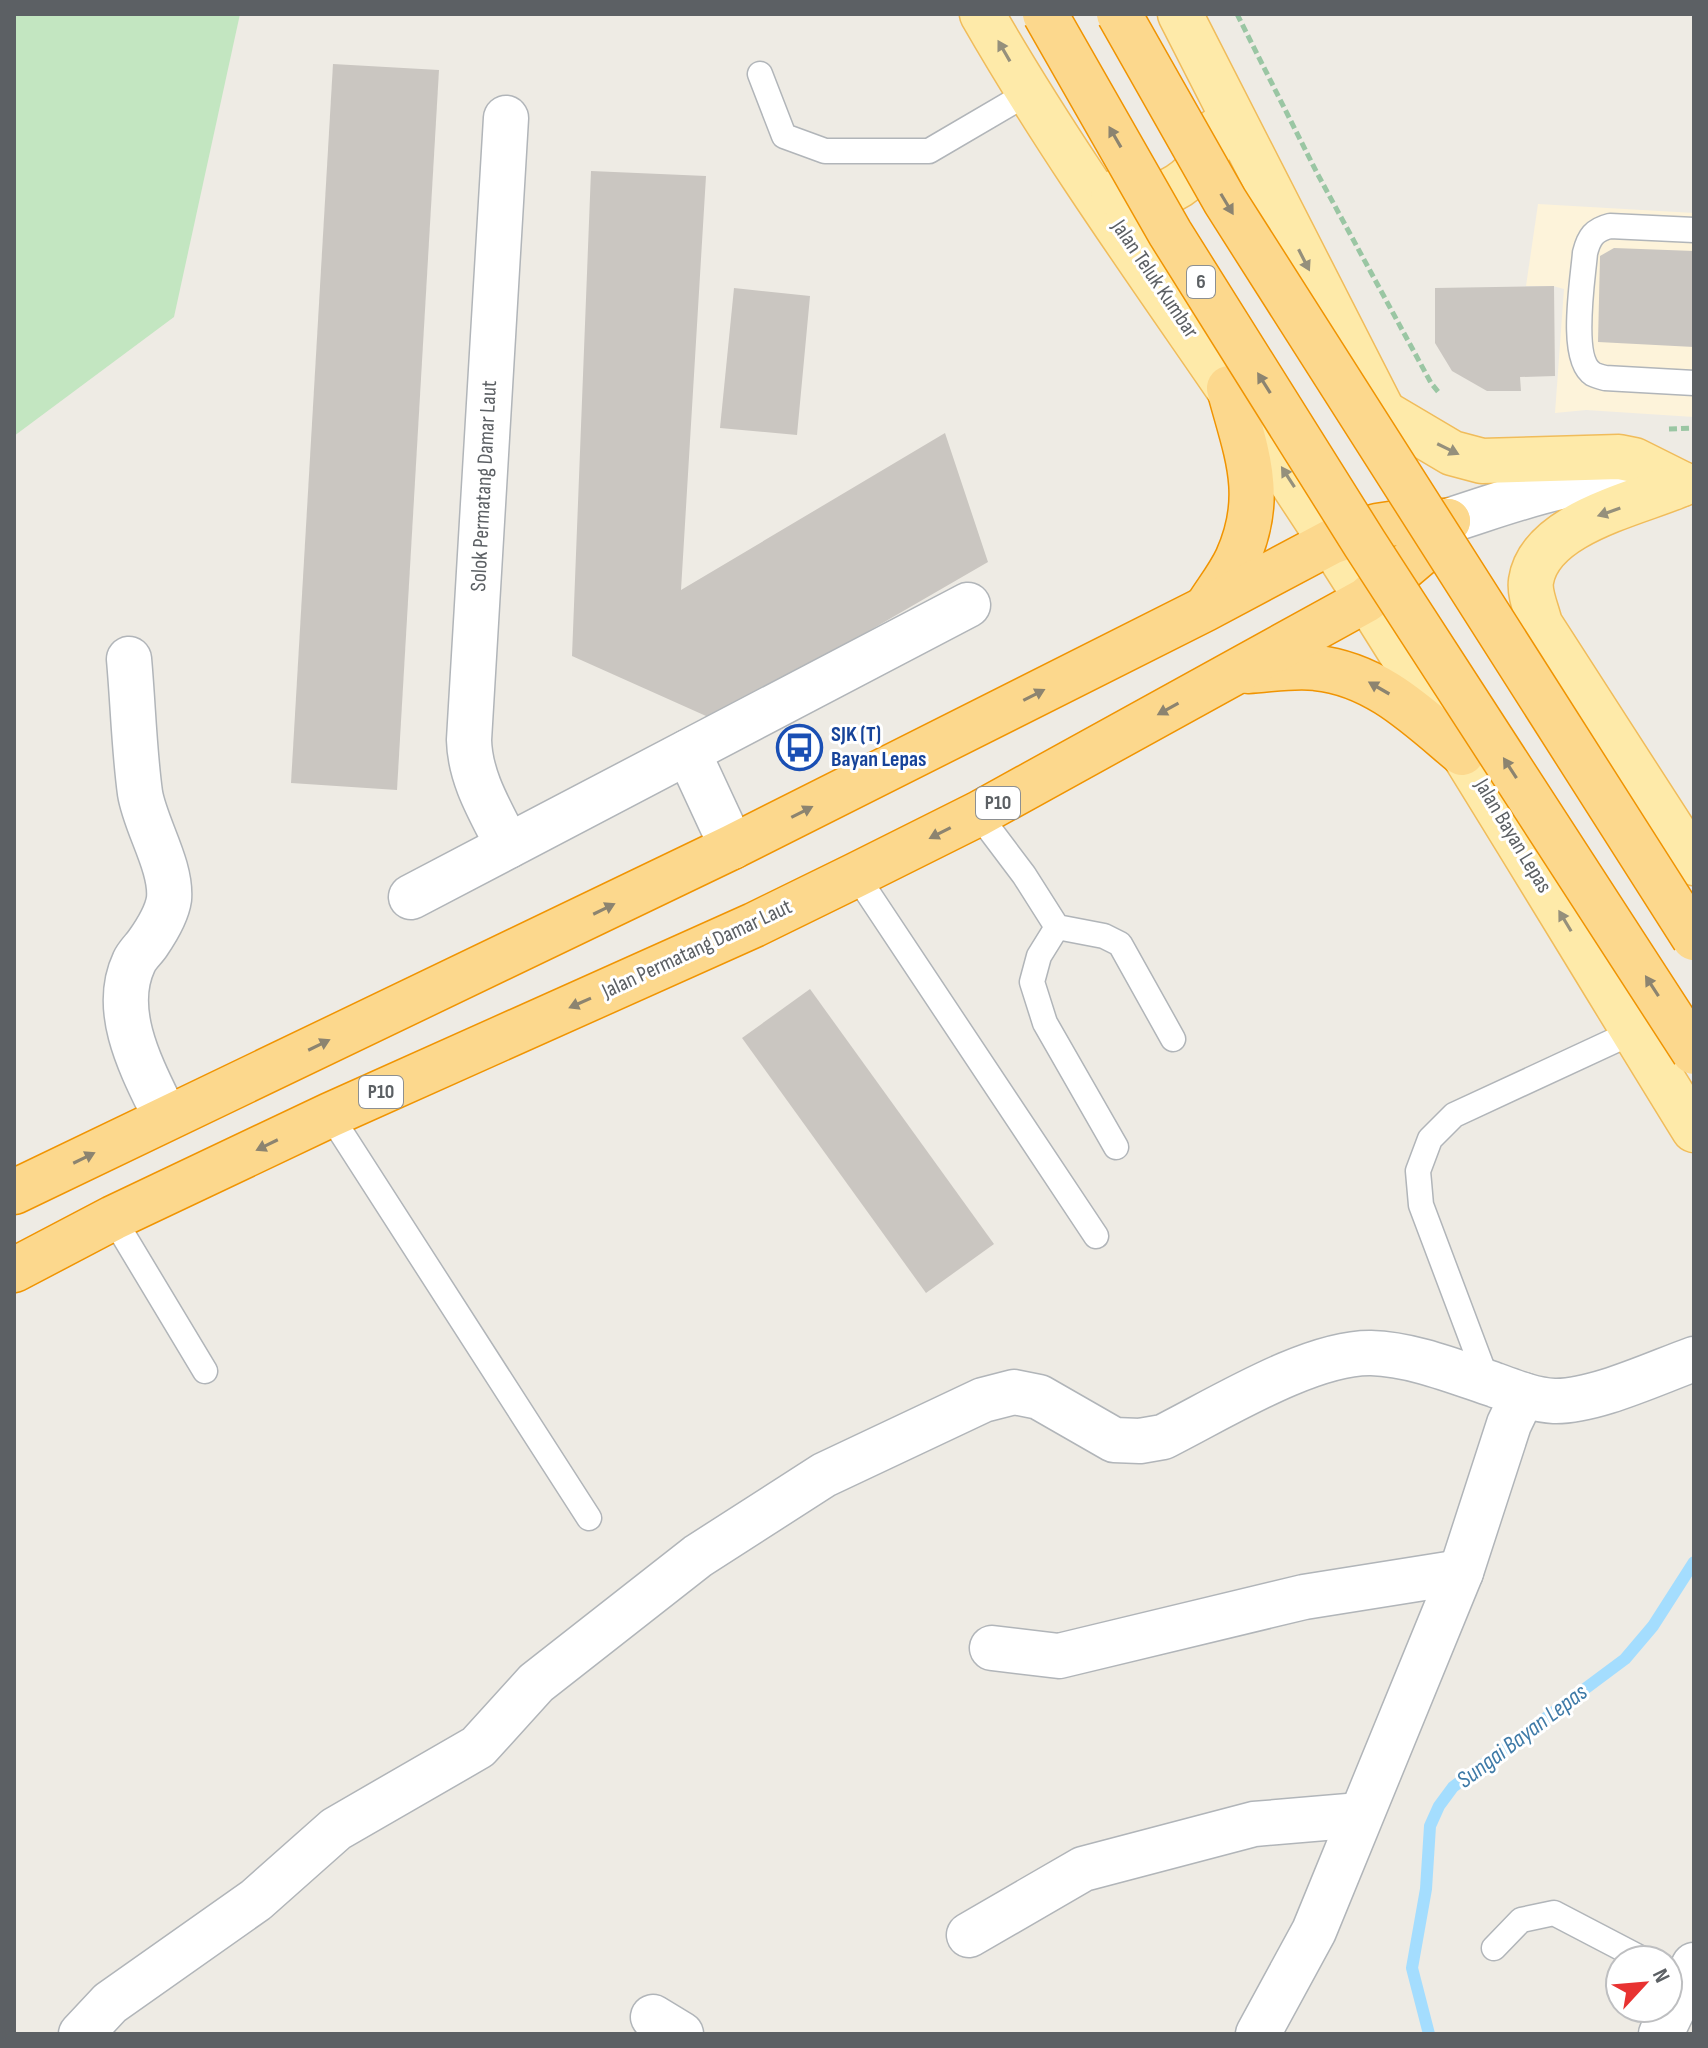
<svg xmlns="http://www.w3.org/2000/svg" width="1708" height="2048" viewBox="0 0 1708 2048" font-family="'Sofia Sans Condensed',sans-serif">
<rect width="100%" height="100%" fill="#eeebe4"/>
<polygon fill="#fdf3da" points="1538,204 1694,213 1694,417 1586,410 1555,413 1564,289 1553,286 1526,286"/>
<polygon fill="#c3e6c1" points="14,14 240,14 174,317 14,436"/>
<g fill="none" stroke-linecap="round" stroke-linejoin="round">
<polyline stroke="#a4ddfe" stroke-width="12" points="1429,2034 1412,1968 1426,1889 1430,1826 1439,1806 1453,1787 1625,1659 1653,1626 1694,1562"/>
</g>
<g fill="#cac6c1">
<polygon points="333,64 439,70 397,790 291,783"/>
<polygon points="591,171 706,176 681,590 945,433 988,562 715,720 572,656"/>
<polygon points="1614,248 1694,251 1694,347 1598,342 1600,256"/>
<polygon points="1554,286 1555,376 1520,377 1521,391 1487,391 1452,371 1435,343 1435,288"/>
<polygon points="734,288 810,296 797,435 720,428"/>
<polygon points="810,989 994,1244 926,1293 742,1038"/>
</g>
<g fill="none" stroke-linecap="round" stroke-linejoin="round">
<defs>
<g id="lane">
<polyline points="760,74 784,136 825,151 929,151 1028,93"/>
<path d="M1694,230L1610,226C1594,230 1589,237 1585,253C1583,279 1569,359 1593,374C1597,376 1601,377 1605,378L1694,383"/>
<polyline points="978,814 1024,875 1057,927 1104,936 1120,944 1173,1039"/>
<polyline points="856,875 1096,1236"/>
<polyline points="1057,927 1039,956 1032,982 1045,1023 1116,1147"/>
<polyline points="330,1115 589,1518"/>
<polyline points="113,1218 205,1371"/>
<polyline points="1488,1383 1421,1205 1418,1171 1430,1139 1454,1115 1633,1032"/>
<polyline points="1494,1948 1521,1920 1554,1913 1644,1960"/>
</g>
<g id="street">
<path d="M506,118L469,740C470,779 491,812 508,846"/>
<path d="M1448,521C1521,498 1585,470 1664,482"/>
<path d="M129,659C133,703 134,749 140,793C145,825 172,866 169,899C167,913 157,930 148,943C144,949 137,955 134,962C110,1013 144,1072 166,1118"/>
<polyline points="688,752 732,847"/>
<polyline points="411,897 968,605"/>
<polyline points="992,1648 1059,1656 1304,1597 1461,1572"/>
<polyline points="969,1935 1083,1869 1254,1824 1360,1815"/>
<polyline points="653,2017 681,2034"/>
<path d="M81,2034L110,2003L256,1900L336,1829L478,1747L536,1683L698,1556L824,1475L983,1400L1014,1392L1039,1397L1114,1440L1140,1441L1163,1437C1219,1409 1310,1352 1371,1353C1412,1354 1456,1372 1495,1385C1514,1392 1534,1400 1554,1401C1594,1402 1655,1373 1694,1359"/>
<polyline points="1258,2034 1314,1931 1461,1572 1509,1424 1523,1395"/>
<polyline points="1661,2034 1694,1965"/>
</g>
<g id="primary">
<path d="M982,14C1087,197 1217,364 1330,541C1455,736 1573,934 1694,1130"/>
<polyline points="1180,14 1393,431"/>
<path d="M1113,193C1162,210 1205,177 1217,130"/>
<polyline points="1381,411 1452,453 1482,461 1619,457 1634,460 1682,484"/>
<path d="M1682,484C1636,504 1540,523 1531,581C1529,594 1537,611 1540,624L1694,863"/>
</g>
<g id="highway">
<path d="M1207,607C1217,591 1229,576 1237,559C1266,495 1246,452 1229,388"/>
<path d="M1248,671C1269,670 1294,665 1316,668C1376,674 1418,716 1462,753"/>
<polyline points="14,1192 732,847 1205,609 1331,542 1377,526 1410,521 1448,521"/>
<polyline points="14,1270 113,1218 330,1115 754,925 856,875 978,814 1366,600 1419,555 1448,521"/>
</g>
</defs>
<use href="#lane" stroke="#b1b5b9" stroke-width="27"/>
<use href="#street" stroke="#b1b5b9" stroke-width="47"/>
<use href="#primary" stroke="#f0bc5b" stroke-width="47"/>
<use href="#highway" stroke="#f09402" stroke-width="47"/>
<g stroke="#9ac6a3" stroke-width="5" stroke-dasharray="8 4" stroke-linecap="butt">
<polyline points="1237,14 1317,173 1431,383 1440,394"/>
<polyline points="1669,429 1694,428"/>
</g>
<use href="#lane" stroke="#fff" stroke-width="24"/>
<use href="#street" stroke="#fff" stroke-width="44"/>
<use href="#primary" stroke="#feeaa9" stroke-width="44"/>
<use href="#highway" stroke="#fcd88d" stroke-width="44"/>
<defs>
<g id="highway-bridge">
<polyline points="1045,14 1170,233 1365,544 1694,1052"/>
<polyline points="1119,14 1225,201 1694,938"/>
</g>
</defs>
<use href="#highway-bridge" stroke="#f09402" stroke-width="47" stroke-linecap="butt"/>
<use href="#highway-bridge" stroke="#fcd88d" stroke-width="44"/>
</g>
<defs><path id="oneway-solid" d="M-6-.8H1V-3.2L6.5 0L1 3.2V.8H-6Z" transform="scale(2)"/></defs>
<g fill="#95907c">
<use href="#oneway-solid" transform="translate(1004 51) rotate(-120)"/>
<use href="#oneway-solid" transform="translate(1304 260) rotate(63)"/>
<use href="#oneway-solid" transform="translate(1448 449) rotate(26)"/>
<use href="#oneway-solid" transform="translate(1288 477) rotate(-123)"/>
<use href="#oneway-solid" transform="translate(1609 512) rotate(161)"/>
<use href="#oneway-solid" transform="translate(1565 921) rotate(-121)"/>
</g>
<g fill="#8c8470">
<use href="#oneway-solid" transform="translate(1115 137) rotate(-120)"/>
<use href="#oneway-solid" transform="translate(1227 204) rotate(59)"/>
<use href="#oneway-solid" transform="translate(1264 383) rotate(-122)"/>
<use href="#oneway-solid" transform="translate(1379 688) rotate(-150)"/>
<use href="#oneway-solid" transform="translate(1034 695) rotate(-27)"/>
<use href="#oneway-solid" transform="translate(1168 709) rotate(151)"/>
<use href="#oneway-solid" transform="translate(1510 768) rotate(-123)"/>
<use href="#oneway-solid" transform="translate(802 812) rotate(-27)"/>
<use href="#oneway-solid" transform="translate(940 833) rotate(153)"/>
<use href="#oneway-solid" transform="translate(604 909) rotate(-26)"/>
<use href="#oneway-solid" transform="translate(1652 986) rotate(-123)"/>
<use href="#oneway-solid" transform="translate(580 1003) rotate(156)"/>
<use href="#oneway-solid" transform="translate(319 1045) rotate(-26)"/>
<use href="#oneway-solid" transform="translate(267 1145) rotate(154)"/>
<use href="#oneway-solid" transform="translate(84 1158) rotate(-26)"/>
</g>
<defs>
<symbol id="bus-ring" viewBox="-11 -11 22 22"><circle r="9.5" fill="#fff" stroke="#1a4fb4" stroke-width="1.5"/><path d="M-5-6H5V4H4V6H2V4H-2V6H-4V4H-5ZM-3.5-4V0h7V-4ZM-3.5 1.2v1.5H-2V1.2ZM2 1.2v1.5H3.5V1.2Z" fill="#1a4fb4"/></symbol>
</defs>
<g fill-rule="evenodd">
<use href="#bus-ring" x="774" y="722" width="51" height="51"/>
</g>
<g text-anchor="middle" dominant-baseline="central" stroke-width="6" stroke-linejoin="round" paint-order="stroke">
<g fill="#fff" stroke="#8d9092" stroke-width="2">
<rect x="1187" y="266" width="28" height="32" rx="6"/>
<rect x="976" y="787" width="44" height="32" rx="6"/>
<rect x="359" y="1076" width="44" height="32" rx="6"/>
</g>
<g font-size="20" font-weight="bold" fill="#5c6064">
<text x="1201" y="282">6</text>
<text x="998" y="803">P10</text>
<text x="381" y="1092">P10</text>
</g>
<g font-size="22" fill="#5c6064" stroke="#fff">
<text transform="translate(1155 279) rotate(56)">Jalan Teluk Kumbar</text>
<text transform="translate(484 486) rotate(-87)">Solok Permatang Damar Laut</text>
<text transform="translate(1513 836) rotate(59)">Jalan Bayan Lepas</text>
<text transform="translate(697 949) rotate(-25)">Jalan Permatang Damar Laut</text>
</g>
<g font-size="22" font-weight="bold" fill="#164399" stroke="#fff" text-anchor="start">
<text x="831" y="734">SJK (T)<tspan x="831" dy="25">Bayan Lepas</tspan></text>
</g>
<g font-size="24" font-style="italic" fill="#3e7aa7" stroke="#fff">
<text transform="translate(1522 1736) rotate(-37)">Sungai Bayan Lepas</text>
</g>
</g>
<rect width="1708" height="2048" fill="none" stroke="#5c6064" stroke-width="32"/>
<g transform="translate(1644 1984) rotate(64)"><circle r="38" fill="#ffffff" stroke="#bebfc1" stroke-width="2"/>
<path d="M0-6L14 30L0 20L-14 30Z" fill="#e83231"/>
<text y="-12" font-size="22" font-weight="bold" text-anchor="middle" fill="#5c6064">N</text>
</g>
</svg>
